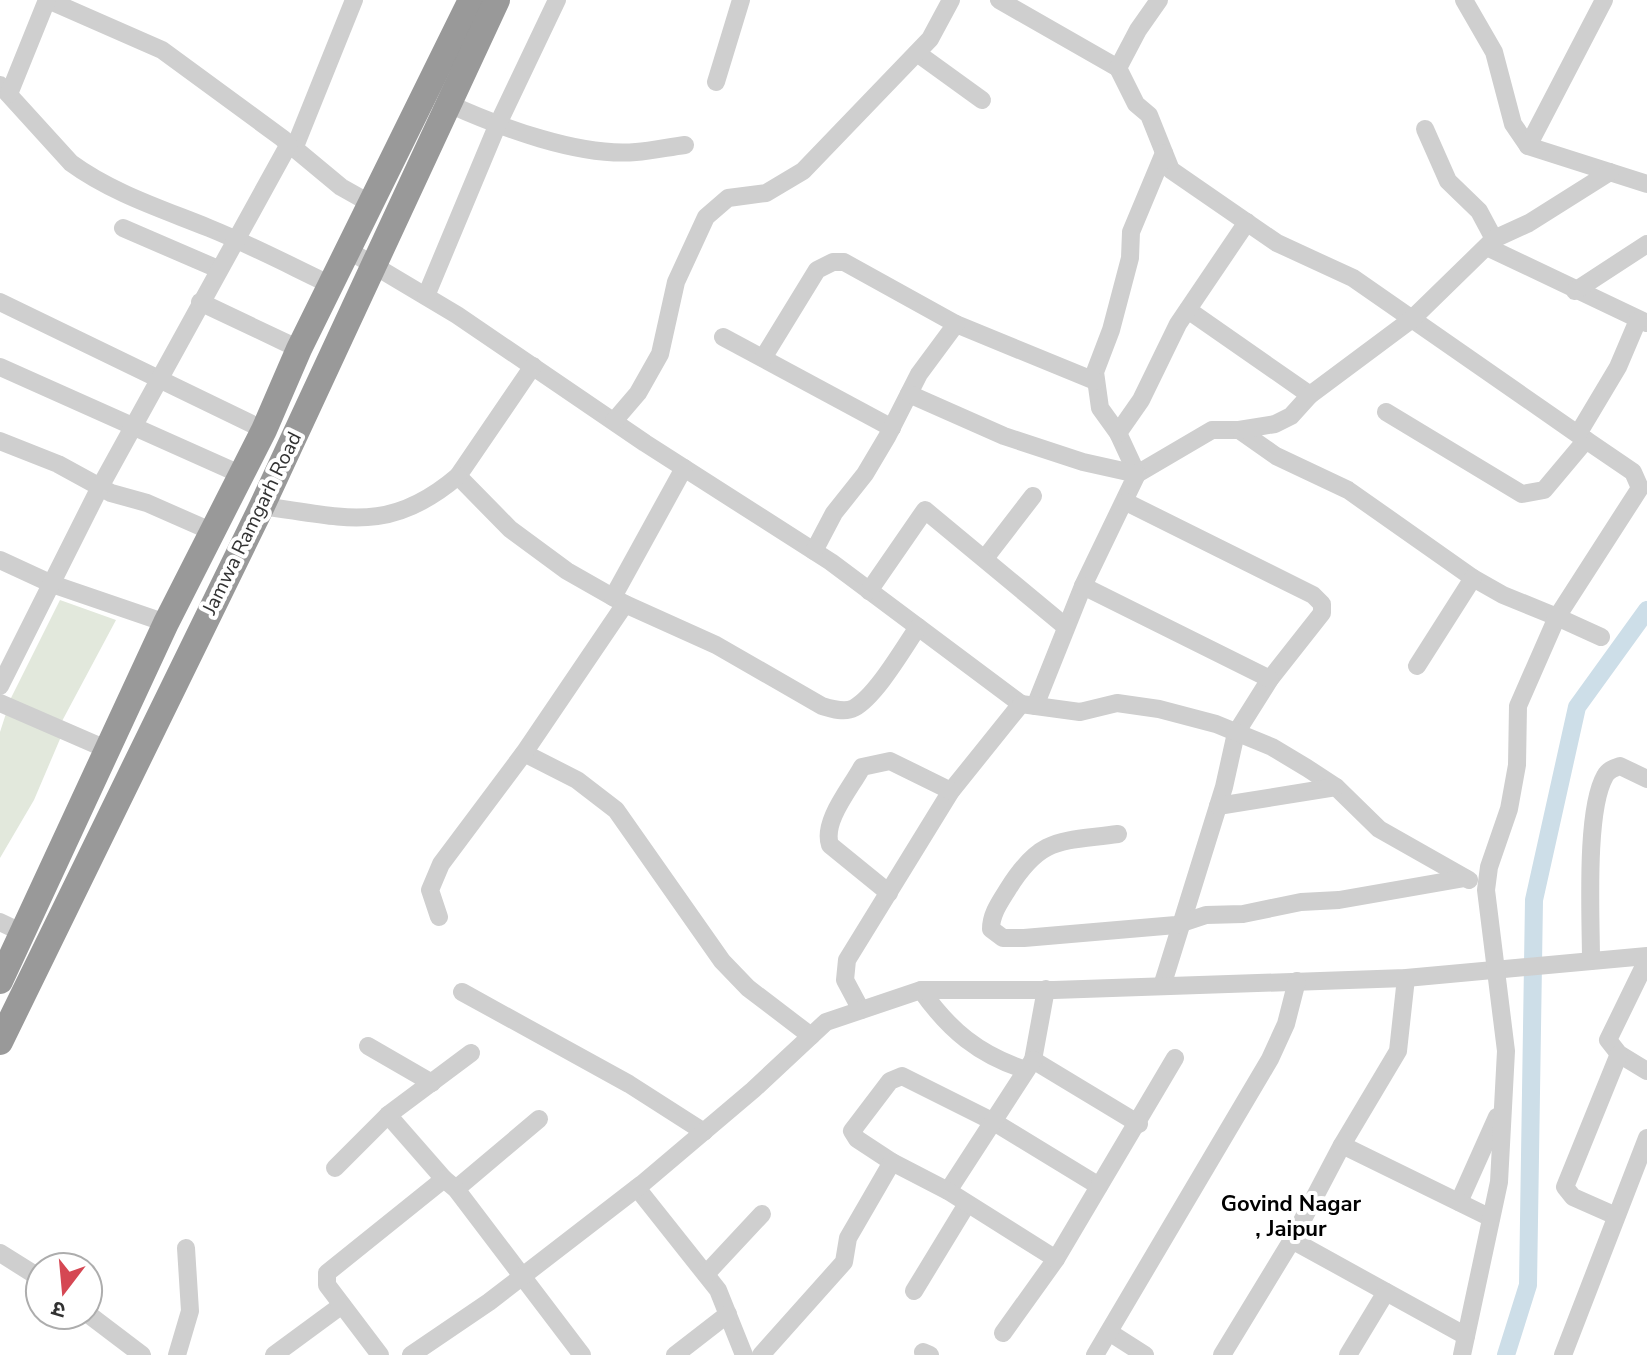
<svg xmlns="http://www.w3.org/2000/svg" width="1647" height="1355" viewBox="0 0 1647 1355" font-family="'Nunito Sans','Noto Sans Devanagari',sans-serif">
<rect width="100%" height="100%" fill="#fff"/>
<polygon fill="#e2e8dc" points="60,600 116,620 61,723 63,732 34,800 0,858 0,732 11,698"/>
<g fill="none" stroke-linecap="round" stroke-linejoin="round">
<polyline stroke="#cddee8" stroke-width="18" points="1506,1355 1528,1285 1534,900 1577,707 1647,610"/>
<g stroke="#cfcfcf" stroke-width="18">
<polyline points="48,0 162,50 282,138 341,187 373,205"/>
<polyline points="999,0 1118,68"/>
<polyline points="1159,0 1138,30 1118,68 1136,104 1149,115 1171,170 1277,243 1353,278 1586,440 1544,490 1522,494 1386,412"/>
<polyline points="1464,0 1494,52 1513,124 1528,146 1647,184"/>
<polyline points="917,53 982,100"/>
<polyline points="716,82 741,0"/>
<path d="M0,85L71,163C112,193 162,209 209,228C251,245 291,266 331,285"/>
<polyline points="9,94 47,0"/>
<path d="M449,104C500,127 579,157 636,152C652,151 669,147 685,145"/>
<polyline points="1425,129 1448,181 1479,211 1494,239"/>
<polyline points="1528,146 1604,0"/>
<polyline points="294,149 354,0"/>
<polyline points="1164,153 1131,232 1130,258 1111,330 1095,372 1100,408 1118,433 1137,474 1212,430 1239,430 1276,456 1348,490 1473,578 1503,595 1557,617 1640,488 1633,472 1586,440"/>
<polyline points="123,228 218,269"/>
<polyline points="1487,247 1647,323"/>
<polyline points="348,250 457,315 645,443 831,562 1021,704 951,791 847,960 845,980 861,1010"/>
<polyline points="1575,291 1647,244"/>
<polyline points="426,296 497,126 557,0"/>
<polyline points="0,302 264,430"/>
<polyline points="200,302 299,349"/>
<polyline points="1188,310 1310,395"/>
<polyline points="956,324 1095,381"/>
<polyline points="723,337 892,428"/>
<polyline points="763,358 817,270 833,262 844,262 956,324 919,374 887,437 865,474 834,513 814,551"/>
<path d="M533,366L458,476L510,529L567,571L625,604L716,645L822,706C832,709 845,713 854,708C876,696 903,649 918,627"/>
<polyline points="0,367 242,475"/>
<polyline points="909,394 1004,436 1083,462 1137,474 1083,586 1035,706"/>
<polyline points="614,421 638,393 660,354 676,282 706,217 728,198 766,193 803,171 930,39 951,0"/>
<polyline points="1239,430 1275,424 1291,416 1310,395 1412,319 1494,239 1529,223 1610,172"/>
<polyline points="1118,433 1141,400 1178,324 1247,222"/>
<polyline points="1578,434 1618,367 1638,320"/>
<polyline points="0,441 58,464 111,493 147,503 213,532"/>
<polyline points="1126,502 1313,595 1322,604 1322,613 1270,679 1236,733 1224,787 1162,986"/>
<path d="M262,506C344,517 389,535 458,476"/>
<polyline points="986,557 1033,496"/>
<polyline points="0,560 52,584 166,623"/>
<polyline points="1083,586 1270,679"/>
<polyline points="869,591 925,510 1066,627"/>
<polyline points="613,597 684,468"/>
<polyline points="1417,666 1473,578"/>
<polyline points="0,686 100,487 289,144"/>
<polyline points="0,703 106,749"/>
<polyline points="1021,704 1080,712 1117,703 1159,709 1216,724 1272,747 1307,768 1336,787 1379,829 1469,880"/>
<polyline points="524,753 577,780 616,810 722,961 748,988 811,1036"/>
<polyline points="1218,806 1336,787"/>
<path d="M1118,834C1060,842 1041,836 1008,889C1000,902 991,914 991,929L1003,938H1024L1176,925L1206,915L1243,914L1301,902L1339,900L1465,878"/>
<path d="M889,893L830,845C822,821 851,788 862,767L890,761L951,791"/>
<polyline points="439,917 430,890 441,864 524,753 625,604"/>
<polyline points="0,922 23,933"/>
<polyline points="1647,960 1608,1040 1619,1054 1647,1071"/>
<path d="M1591,961C1591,918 1585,811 1605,776C1608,770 1614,768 1620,766L1647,779"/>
<polyline points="1046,989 1033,1060 1139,1124"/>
<path d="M921,990C949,1030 979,1055 1026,1070"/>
<polyline points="462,992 629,1084 704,1132"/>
<polyline points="368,1046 432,1083"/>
<polyline points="388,1115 444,1179"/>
<polyline points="1342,1145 1398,1051 1406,978"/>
<polyline points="892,1162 857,1139 852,1131 890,1081 902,1076 994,1122 1099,1186"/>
<polyline points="335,1168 388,1115 471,1053"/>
<polyline points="637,1188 718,1290 744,1355"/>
<polyline points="456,1189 539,1119"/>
<polyline points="948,1191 1033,1060"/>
<polyline points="1459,1202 1497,1117"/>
<polyline points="1616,1216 1573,1197 1565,1187 1619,1054"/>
<polyline points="1292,1240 1342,1145 1491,1218"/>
<polyline points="0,1253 40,1278"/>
<polyline points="706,1274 762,1214"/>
<polyline points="914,1291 967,1204"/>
<polyline points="88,1314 142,1355"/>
<polyline points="1109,1332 1145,1355"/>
<polyline points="1003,1333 1056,1259 1175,1058"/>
<polyline points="923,1352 930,1355"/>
<polyline points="177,1355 190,1311 186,1248"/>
<polyline points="274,1355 342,1305"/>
<polyline points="380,1355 327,1285 327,1273 444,1179 456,1189 582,1355"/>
<polyline points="411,1355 489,1302 642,1184 753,1090 826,1022 921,990 1054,990 1406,978 1647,956"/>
<polyline points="675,1355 728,1314"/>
<polyline points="761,1355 844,1262 848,1238 892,1162 948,1191 1056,1259"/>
<polyline points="1095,1355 1270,1059 1286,1024 1297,981"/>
<polyline points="1222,1355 1292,1240 1466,1336"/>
<polyline points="1348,1355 1386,1292"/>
<polyline points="1462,1355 1499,1182 1506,1051 1486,890 1489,867 1509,809 1517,765 1518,706 1557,617 1601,637"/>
<polyline points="1563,1355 1647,1138"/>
</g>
<g stroke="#999" stroke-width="26">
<polyline points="0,981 166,623 264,430 299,349 471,0"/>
<polyline points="0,1042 262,506 497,0"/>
</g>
</g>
<g text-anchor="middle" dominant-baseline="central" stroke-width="8" stroke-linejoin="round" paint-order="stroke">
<g font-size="20" fill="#323232" stroke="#fff">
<text transform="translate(252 523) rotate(-64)">Jamwa Ramgarh Road</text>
</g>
<g font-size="22" font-weight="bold" fill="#000" stroke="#fff">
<text x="1291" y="1204">Govind Nagar<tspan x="1291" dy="25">, Jaipur</tspan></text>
</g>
</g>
<g transform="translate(64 1291) rotate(196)"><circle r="38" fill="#ffffff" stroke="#adadad" stroke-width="2"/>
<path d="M0-6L14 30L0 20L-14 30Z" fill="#d54753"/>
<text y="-12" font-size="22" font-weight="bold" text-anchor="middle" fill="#323232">उ</text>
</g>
</svg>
